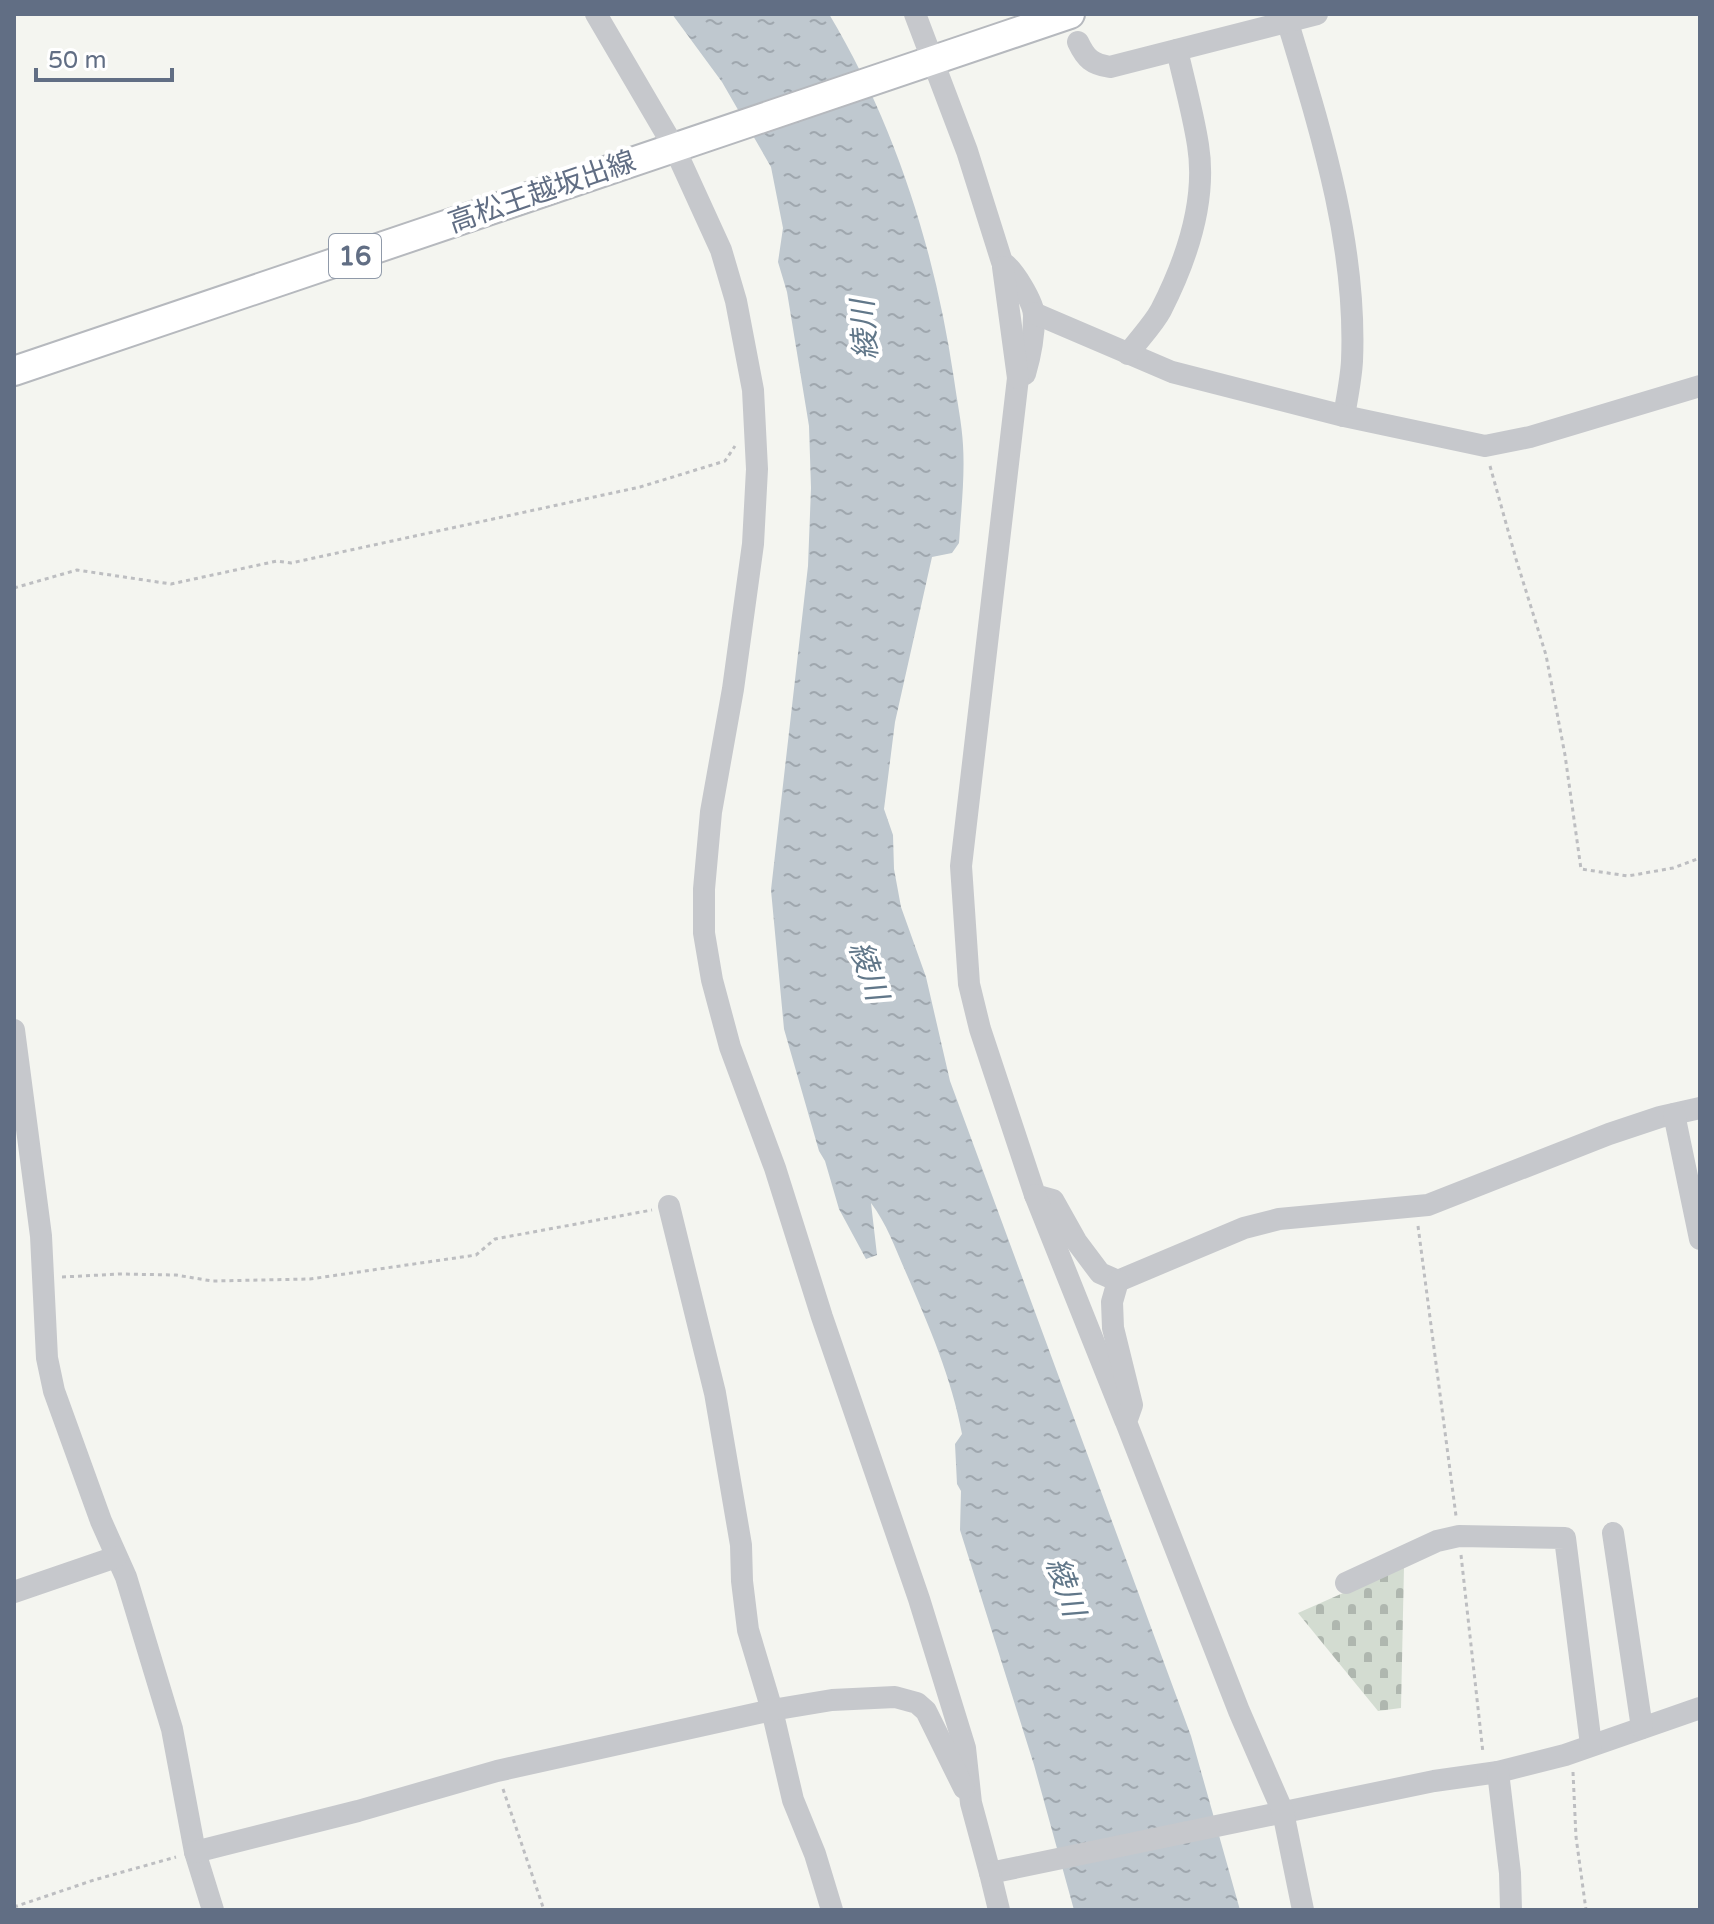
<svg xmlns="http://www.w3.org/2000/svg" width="1714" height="1924" viewBox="0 0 1714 1924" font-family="'Varela Round','Noto Sans JP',sans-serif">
<defs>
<pattern id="cemetery-stones" width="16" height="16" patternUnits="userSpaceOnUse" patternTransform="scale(2)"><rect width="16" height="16" fill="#d3dcd1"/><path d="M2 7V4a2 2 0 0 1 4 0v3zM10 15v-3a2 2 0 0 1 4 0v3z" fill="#afb7af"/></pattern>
<pattern id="water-ripples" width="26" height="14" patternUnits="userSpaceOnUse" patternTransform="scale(2)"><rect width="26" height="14" fill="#bfc8cf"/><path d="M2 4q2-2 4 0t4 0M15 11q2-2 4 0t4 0" fill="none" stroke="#9fa7ae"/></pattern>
</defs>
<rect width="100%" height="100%" fill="#f4f5f0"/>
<polygon fill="url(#cemetery-stones)" points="1404,1566 1401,1708 1378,1711 1298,1613"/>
<path fill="url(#water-ripples)" d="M672,14H829C896,126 935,251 954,379C957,401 962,424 963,445C965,477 961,511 959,543L952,553L932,557L895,722L884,809L893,835L894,869L901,907L926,977L950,1081L1191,1736L1240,1910H1074L1034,1765L960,1530L961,1491L957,1484L955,1444L962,1434C952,1379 929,1326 907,1275C896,1250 887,1224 871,1203L877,1255L866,1259L839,1209L825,1161L819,1151L784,1029L771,890L808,566L811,488L809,426L787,292L778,262L783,228L771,167L722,82Z"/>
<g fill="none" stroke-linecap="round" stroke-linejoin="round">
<defs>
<polyline id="major" points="14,371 1070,14"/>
</defs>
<use href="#major" stroke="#b6b9be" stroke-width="32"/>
<g stroke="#bdbec1" stroke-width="3" stroke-dasharray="4 4" stroke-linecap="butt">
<polyline points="1490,466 1516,559 1546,655 1565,755 1581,869 1628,876 1673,868 1700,858"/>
<polyline points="14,588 77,570 171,584 277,561 291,563 640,487 725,461 735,446"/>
<polyline points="1418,1226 1456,1516"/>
<polyline points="62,1277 120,1274 176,1275 212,1281 310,1279 476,1255 495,1239 652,1210"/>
<polyline points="1461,1555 1483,1753"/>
<polyline points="1573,1772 1576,1837 1586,1910"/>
<polyline points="503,1789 544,1910"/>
<polyline points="14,1907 94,1880 176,1857"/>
</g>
<g stroke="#c6c8cc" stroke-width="22">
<polyline points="596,14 674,147 721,250 736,301 753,390 757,469 753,544 733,689 711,812 704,889 704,933 712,980 730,1047 775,1168 822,1317 919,1599 965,1748 971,1803 990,1873 1434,1781 1498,1772 1565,1755 1700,1708"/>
<path d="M915,14L967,151L1002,262C1013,268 1034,303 1034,316C1034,335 1030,357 1025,374L1018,378L961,866L969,984L980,1029L1035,1195L1053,1200L1076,1241L1100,1273L1118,1281L1244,1228L1279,1219L1428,1205L1609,1134L1660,1117L1700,1108"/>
<path d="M1288,23C1321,132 1357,245 1352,361C1351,379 1347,398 1344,416"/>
<path d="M1078,42C1086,59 1092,64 1110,67L1317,14"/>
<polyline points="1003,267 1018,378"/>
<polyline points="1034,313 1172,372 1344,416 1485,446 1530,437 1700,386"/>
<path d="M1128,354C1138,340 1153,325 1161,310C1186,261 1207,201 1198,145C1193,113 1184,81 1177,50"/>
<polyline points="14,1030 41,1236 47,1358 54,1391 101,1521 126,1577 172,1729 195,1852 213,1910"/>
<polyline points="1674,1114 1700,1239"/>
<polyline points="1035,1195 1125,1420"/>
<polyline points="669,1206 715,1393 741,1545 742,1581 748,1630 772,1710 793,1800 815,1854 832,1910"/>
<polyline points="1118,1281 1112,1302 1113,1328 1132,1405 1126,1422 1239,1711 1283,1812 1303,1910"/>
<polyline points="1613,1533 1642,1728"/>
<polyline points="1346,1583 1437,1541 1459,1536 1565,1538 1591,1745"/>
<polyline points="14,1592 116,1557"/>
<polyline points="1498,1772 1510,1873 1511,1910"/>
<polyline points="195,1852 358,1811 497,1771 772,1710 832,1700 895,1697 917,1703 926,1711 964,1788"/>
<polyline points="990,1873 999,1910"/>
</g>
<use href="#major" stroke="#fff" stroke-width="28"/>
</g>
<g text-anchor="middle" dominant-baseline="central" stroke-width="8" stroke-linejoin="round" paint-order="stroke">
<rect fill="#fff" stroke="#909aa9" stroke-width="2" x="329" y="234" width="52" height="44" rx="6"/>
<g font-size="26" font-weight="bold" fill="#616e84">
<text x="355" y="256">16</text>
</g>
<g font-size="28" fill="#616e84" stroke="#fff">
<text transform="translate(542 192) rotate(-19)">高松王越坂出線</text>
</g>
<g font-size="30" font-style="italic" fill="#617789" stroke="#fff">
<text transform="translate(865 330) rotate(-94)">綾川</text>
<text transform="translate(868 971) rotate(71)">綾川</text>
<text transform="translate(1065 1587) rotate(71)">綾川</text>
</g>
</g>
<rect width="1714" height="1924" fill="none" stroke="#616e84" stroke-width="32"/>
<path d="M36 68v12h136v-12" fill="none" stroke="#616e84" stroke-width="4"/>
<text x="48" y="68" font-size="24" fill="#616e84" stroke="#ffffff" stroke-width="6" paint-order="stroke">50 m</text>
</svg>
